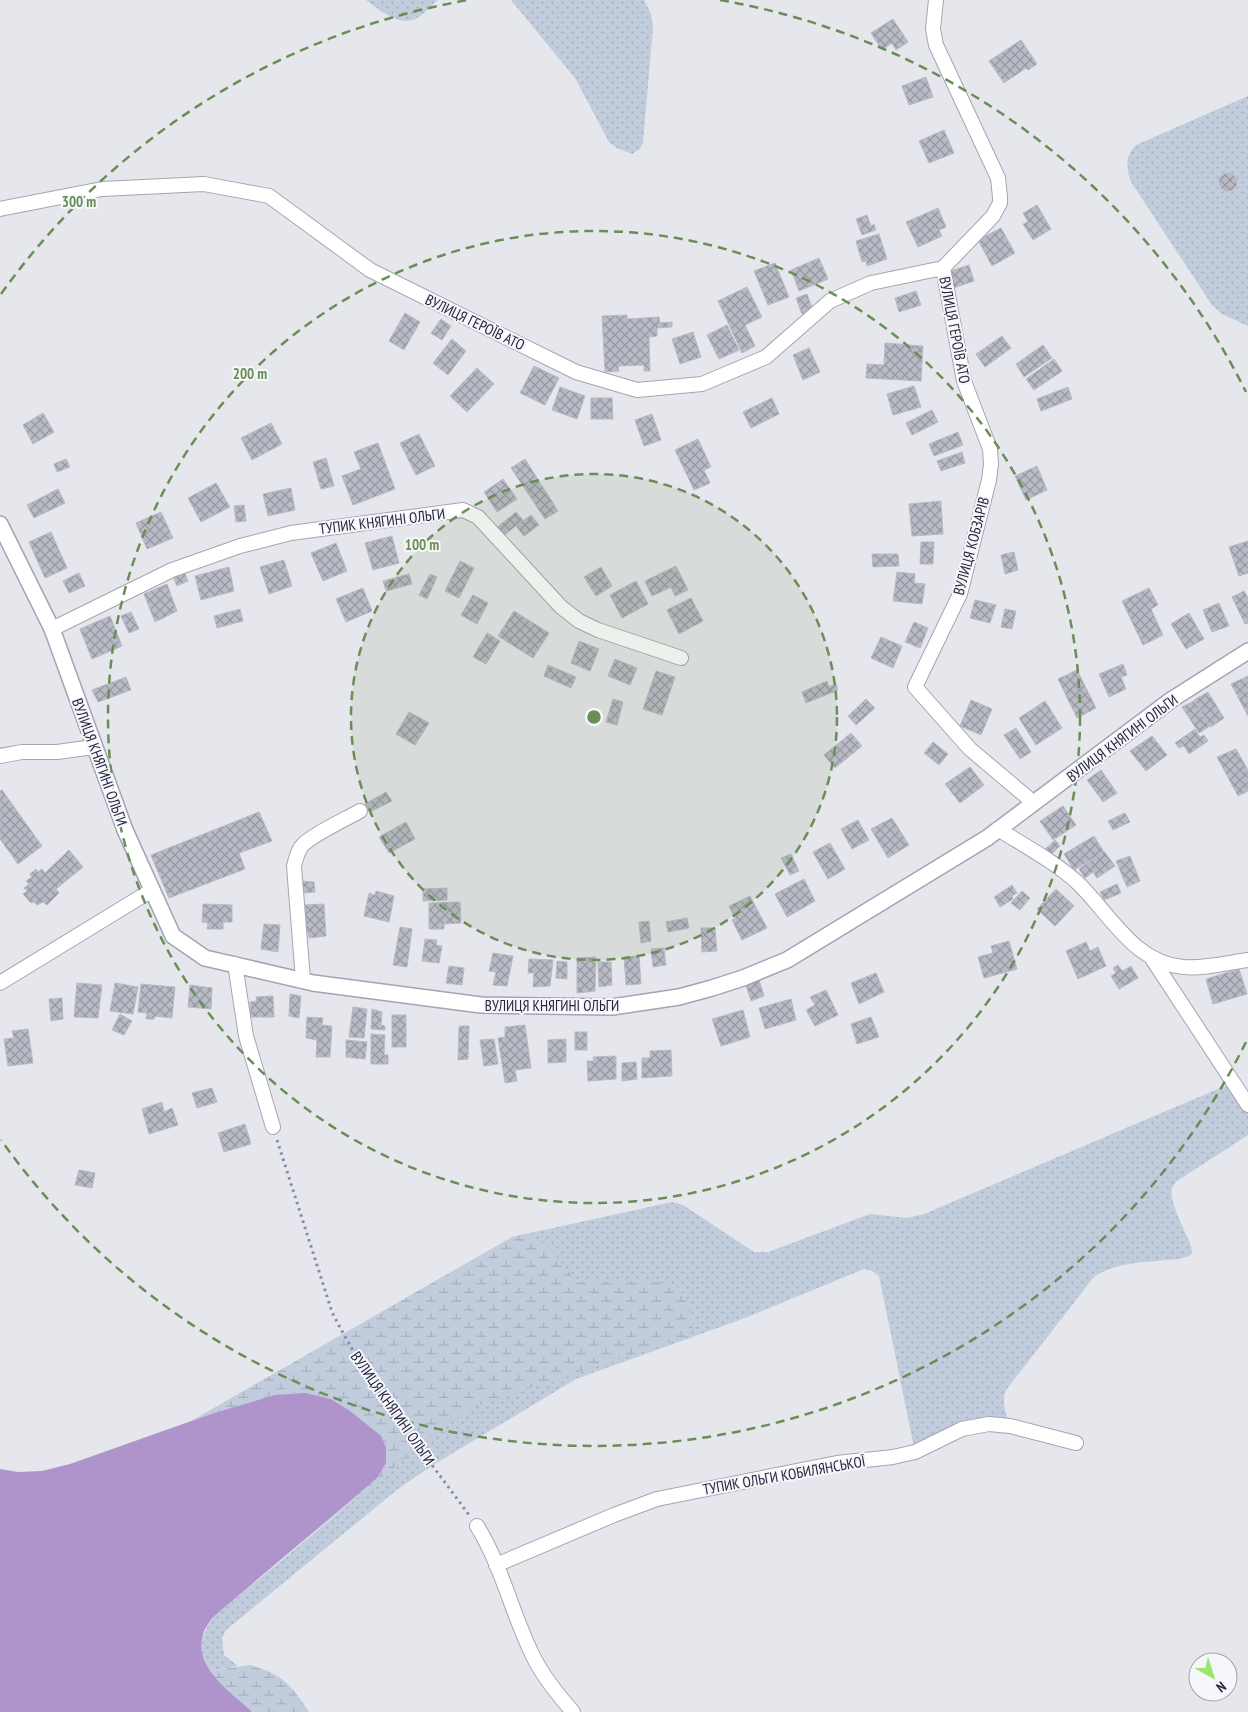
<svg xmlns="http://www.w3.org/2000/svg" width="1248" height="1712" viewBox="0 0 1248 1712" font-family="'PT Sans Narrow',sans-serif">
<defs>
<pattern id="grass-dots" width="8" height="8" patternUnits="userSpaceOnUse" patternTransform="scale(1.25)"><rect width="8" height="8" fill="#c1ccdc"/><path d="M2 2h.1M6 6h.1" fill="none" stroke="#a6afbe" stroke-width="1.8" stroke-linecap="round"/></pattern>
<pattern id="wetland-marsh" width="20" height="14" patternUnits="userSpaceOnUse" patternTransform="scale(1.25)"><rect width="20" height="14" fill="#c1ccdc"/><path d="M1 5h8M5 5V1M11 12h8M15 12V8" fill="none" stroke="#a6afbe"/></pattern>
<pattern id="building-cross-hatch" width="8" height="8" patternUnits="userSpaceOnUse" patternTransform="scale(1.25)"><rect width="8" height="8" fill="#b8bac5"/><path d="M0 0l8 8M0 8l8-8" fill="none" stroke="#9697a1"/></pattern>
</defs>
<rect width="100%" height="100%" fill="#e6e7ed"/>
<g fill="url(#grass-dots)">
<path d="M366,0H438C432,5 426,12 420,16C402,30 380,10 366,0Z"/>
<polygon points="511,0 644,0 651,14 653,28 643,142 640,149 632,154 617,148 609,142 575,78"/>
<path d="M1248,96V326L1222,314L1212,305L1131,182C1126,168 1125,156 1136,145Z"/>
<path d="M1232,1083L1248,1105V1135L1177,1181C1176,1182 1173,1186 1172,1188C1168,1201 1186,1232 1191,1246L1192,1253L1189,1256L1179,1259C1153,1262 1114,1261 1093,1278L1006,1390C1001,1403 1006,1413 1010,1426L989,1424L915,1452L879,1276L872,1271L864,1269L745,1318L576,1379L433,1465L398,1489L226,1630L222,1638L224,1655L238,1666L209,1671C198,1647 199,1642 212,1618L376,1482L525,1248L512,1237L672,1202L683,1205L754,1252H768L870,1214L907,1218L924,1214Z"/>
</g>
<g fill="url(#wetland-marsh)">
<path d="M525,1234C550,1240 560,1265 578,1282C596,1282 663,1279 675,1286C683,1291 687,1301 690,1309C696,1322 695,1326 686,1337L481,1404L450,1422L286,1555L211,1414L191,1421L512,1237Z"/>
<path d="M250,1665C283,1674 291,1685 309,1712H246L209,1671Z"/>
</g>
<path fill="#af94cc" d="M305,1393L331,1399L350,1411L380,1435L386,1447V1463L377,1478L212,1618C209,1623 204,1629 203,1635C193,1668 231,1692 252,1712H0V1469L18,1472L42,1471L70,1464L211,1414L275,1395Z"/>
<g fill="url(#building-cross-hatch)" stroke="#b9bac6">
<polygon points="893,19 908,42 896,50 892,43 882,50 871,33"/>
<polygon points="1021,40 1037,64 1028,70 1026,68 1004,83 989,61"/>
<polygon points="926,77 933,97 909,105 902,86"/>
<polygon points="944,130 954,153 929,163 919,141"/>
<circle cx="1228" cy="182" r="9"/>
<polygon points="1037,205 1051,229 1033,240 1023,224 1028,222 1023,213"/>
<polygon points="938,208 946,227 939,230 942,236 918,247 906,222"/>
<polygon points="867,215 871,226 874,224 876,230 862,235 856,219"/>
<polygon points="1001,228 1015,253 992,266 978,240"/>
<polygon points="879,234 887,259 867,266 866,261 862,262 856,241"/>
<polygon points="819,258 828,279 799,291 791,270"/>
<polygon points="775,263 789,297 768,305 754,271"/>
<polygon points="969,265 974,281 953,288 948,272"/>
<polygon points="747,287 762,317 745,325 755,346 742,353 718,301"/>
<polygon points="916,291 921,305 899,312 895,298"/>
<polygon points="807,294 813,310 802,314 796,298"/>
<polygon points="405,313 420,322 404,350 389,341"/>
<polygon points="627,315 627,319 659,317 660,323 672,322 672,327 657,328 657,336 649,337 650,371 644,371 644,365 618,366 619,371 605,372 602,316"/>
<polygon points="441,319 451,326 442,340 431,333"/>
<polygon points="727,325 739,350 719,359 707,335"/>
<polygon points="693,332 701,357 680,364 672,339"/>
<polygon points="1002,336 1011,348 985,367 976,354"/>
<polygon points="452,339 466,351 448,375 433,363"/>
<polygon points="885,343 923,346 921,381 866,378 867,364 884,365"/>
<polygon points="1043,345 1052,358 1024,377 1016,364"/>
<polygon points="809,348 820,372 803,380 793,355"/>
<polygon points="1054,359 1062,371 1034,390 1026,379"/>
<polygon points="534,366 559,378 545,405 520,393"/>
<polygon points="477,368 494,384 467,412 450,396"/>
<polygon points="914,386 921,407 893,415 887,394"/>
<polygon points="560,387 585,396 577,419 552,410"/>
<polygon points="1068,387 1072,399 1041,411 1037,399"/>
<polygon points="591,398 612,398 613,419 591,419"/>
<polygon points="772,398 779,414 751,428 743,412"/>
<polygon points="932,410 938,422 912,435 906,423"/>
<polygon points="43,413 54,432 33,444 23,425"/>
<polygon points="652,414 661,440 644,446 635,420"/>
<polygon points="271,423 282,444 252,460 241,438"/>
<polygon points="958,432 963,445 934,456 929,444"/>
<polygon points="419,434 435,466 416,475 400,443"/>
<polygon points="698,439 711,467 704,470 710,483 694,490 675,450"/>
<polygon points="378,443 395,489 353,505 342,476 361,469 354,452"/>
<polygon points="962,452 965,463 941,471 937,461"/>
<polygon points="326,458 334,486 321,489 313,462"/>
<polygon points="66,459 70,467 57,472 54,464"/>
<polygon points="525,459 558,511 545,519 511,468"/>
<polygon points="1037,466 1047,490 1026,500 1015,476"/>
<polygon points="503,479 517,499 497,512 484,492"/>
<polygon points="216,483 230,507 201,522 188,498"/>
<polygon points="291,488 295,510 268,516 263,494"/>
<polygon points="58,489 65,503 34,518 27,505"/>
<polygon points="941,501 943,534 912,536 909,504"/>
<polygon points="244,505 246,521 236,522 234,506"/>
<polygon points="161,512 173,538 147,549 136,523"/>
<polygon points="516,512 523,520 502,537 495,529"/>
<polygon points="531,515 539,525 524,536 516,526"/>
<polygon points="51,532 67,568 45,578 29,542"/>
<polygon points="392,536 399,563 373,570 365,543"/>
<polygon points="1248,541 1248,573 1239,576 1229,547"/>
<polygon points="921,542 934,542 933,564 920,564"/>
<polygon points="336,543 347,571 323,581 311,553"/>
<polygon points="1014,552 1018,570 1005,574 1001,555"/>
<polygon points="872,554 898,554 899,566 873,567"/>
<polygon points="284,560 292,586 269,594 260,567"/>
<polygon points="460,561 474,568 459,598 445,591"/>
<polygon points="676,566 688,590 675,596 671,587 652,596 645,581"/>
<polygon points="182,567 188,581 177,586 171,572"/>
<polygon points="229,567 234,591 201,600 195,576"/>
<polygon points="601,567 612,586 596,596 584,577"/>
<polygon points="897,572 915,574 914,583 925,584 922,604 893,601"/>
<polygon points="79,573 85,586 69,593 63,581"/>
<polygon points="409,574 412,584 386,591 383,581"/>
<polygon points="430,574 437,577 427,599 419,595"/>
<polygon points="636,581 648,604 622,618 610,595"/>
<polygon points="167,584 177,611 155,622 144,594"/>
<polygon points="363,588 372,611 346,622 336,599"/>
<polygon points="1149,588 1158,605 1151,609 1163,635 1143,645 1122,601"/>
<polygon points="1244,591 1248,598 1248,623 1245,624 1232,597"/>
<polygon points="473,595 488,603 477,624 461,615"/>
<polygon points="691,598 703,621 679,634 667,610"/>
<polygon points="975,600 996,605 990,623 970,618"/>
<polygon points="1219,603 1229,626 1212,632 1203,610"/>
<polygon points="240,609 243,621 217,628 214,616"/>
<polygon points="1005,609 1016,611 1012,629 1001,627"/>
<polygon points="514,611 549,633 533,658 498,636"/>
<polygon points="131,612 139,629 129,633 121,616"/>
<polygon points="1189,613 1204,639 1186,649 1171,624"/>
<polygon points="110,616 122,646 92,659 80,629"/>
<polygon points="914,622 928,628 920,648 905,642"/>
<polygon points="487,633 500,641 486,664 473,657"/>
<polygon points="881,637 902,646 893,668 871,658"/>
<polygon points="579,641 599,649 590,671 571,663"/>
<polygon points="615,659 637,668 630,685 608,676"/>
<polygon points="1123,664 1127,675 1121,677 1126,689 1109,697 1099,674"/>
<polygon points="548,665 576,677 571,688 544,676"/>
<polygon points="1077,670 1096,708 1077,718 1058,679"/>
<polygon points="656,671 675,677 662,715 643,709"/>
<polygon points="1248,676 1248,716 1231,684"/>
<polygon points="126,677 131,690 98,702 92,690"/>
<polygon points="827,681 829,687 836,684 838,690 806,703 802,692"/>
<polygon points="1208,692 1224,718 1211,727 1194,700"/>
<polygon points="613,699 623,702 617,725 606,722"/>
<polygon points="866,699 875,708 856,725 848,716"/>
<polygon points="971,700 992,709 981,735 960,726"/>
<polygon points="1045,701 1062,728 1036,745 1019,718"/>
<polygon points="1194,701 1210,726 1199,733 1182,707"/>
<polygon points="409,712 429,723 415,745 396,734"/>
<polygon points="1016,728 1031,752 1020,759 1004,735"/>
<polygon points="1195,729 1200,737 1204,735 1208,741 1189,754 1184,746 1179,748 1175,743"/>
<polygon points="851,733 862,746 835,768 824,755"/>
<polygon points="1152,736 1167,755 1146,771 1130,751"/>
<polygon points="933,742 948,754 939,765 924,753"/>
<polygon points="1236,749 1248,770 1248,791 1238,796 1217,757"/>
<polygon points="970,767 984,785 960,803 945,784"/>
<polygon points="1101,770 1117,793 1103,802 1087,780"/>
<polygon points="2,790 42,846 18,864 0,839 0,791"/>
<polygon points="386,792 392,801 370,812 365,804"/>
<polygon points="1063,806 1076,825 1053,840 1040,821"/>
<polygon points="259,812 272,841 239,853 245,869 169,898 151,855"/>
<polygon points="1125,813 1130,822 1113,830 1108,821"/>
<polygon points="892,818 909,845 888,858 871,829"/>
<polygon points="858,820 869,840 852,849 841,829"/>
<polygon points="406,822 415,839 389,853 379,837"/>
<polygon points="1094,836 1104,852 1074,870 1064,854"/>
<polygon points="1055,840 1060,846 1047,858 1041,853"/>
<polygon points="830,843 845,869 828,879 813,852"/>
<polygon points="69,850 83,867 56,889 59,893 47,905 43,902 37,905 34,902 31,903 23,894 27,891 24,888 29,884 26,881 32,877 30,874 36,869 38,872 42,869 45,873"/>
<polygon points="1104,851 1115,866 1097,878 1093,872 1085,878 1079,869"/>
<polygon points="791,854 799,871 790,875 781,858"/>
<polygon points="1130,856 1140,881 1127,887 1116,861"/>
<polygon points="804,879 815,901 787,917 775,894"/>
<polygon points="302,881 314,882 315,892 303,893"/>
<polygon points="1117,884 1121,893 1104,900 1100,892"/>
<polygon points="1012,885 1017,893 1012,896 1013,899 1000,907 994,897"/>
<polygon points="447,888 447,900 423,901 423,889"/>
<polygon points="1056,889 1074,906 1055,926 1037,909"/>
<polygon points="376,891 394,896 389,922 364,916 369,893 375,895"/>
<polygon points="1022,891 1030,898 1020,910 1011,903"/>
<polygon points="750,896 767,928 742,940 732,920 735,918 729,906"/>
<polygon points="460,902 461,923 444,924 444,929 429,929 429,903"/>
<polygon points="203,904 232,905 232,922 223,922 223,929 207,929 208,923 202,922"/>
<polygon points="324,904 326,936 309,938 308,932 302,932 303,905"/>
<polygon points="687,918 689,928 668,932 666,922"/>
<polygon points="649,921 651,941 641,943 639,922"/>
<polygon points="264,924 280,925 278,952 261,949"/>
<polygon points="400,927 412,929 407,967 393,965"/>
<polygon points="701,928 715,928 717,951 702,952"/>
<polygon points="425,939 437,940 436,945 442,946 439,963 422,961"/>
<polygon points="1009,941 1017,969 984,978 978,957 993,953 991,946"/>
<polygon points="1086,942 1090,951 1098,947 1106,966 1078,979 1066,951"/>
<polygon points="664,948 666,965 653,967 651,949"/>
<polygon points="493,953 513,956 507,986 493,985 496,972 489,971"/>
<polygon points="639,956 641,984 626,985 624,957"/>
<polygon points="596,957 595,991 577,993 577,958"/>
<polygon points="529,959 553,960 550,986 533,987 534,973 528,973"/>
<polygon points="557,961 567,962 567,979 556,978"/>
<polygon points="598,962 611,962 612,985 599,987"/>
<polygon points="1118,965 1122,971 1131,966 1138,978 1119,989 1111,976 1116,973 1113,968"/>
<polygon points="449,966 464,968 462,985 446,983"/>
<polygon points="1239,969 1247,994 1213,1004 1206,979"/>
<polygon points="876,973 884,992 859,1004 851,983"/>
<polygon points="759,980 764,996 751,1001 746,985"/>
<polygon points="77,983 102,985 98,1018 74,1017"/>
<polygon points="115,983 138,987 133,1014 110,1011"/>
<polygon points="141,984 175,987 172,1018 155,1016 154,1019 146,1019 147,1013 138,1012"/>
<polygon points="190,985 212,988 211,1009 188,1007"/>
<polygon points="826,990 838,1015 815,1026 806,1010 815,1005 810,997"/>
<polygon points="290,994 301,996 299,1018 289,1016"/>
<polygon points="273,996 274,1017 251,1017 250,1002 257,1001 256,997"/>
<polygon points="62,998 63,1019 51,1021 49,999"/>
<polygon points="791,999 796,1020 765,1029 759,1008"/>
<polygon points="353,1007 367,1009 364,1038 349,1037"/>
<polygon points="372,1009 382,1012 381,1025 385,1026 385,1030 371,1029"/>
<polygon points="743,1010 750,1037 721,1046 712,1019"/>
<polygon points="120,1014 132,1021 124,1035 112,1030"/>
<rect x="392" y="1015" width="14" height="32"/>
<polygon points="307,1017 323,1018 322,1025 332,1026 330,1057 316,1057 317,1040 306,1038"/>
<polygon points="871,1017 879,1037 857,1044 851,1024"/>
<polygon points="525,1025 531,1068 515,1070 517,1081 505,1083 498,1038 505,1037 505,1027"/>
<polygon points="459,1026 469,1026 468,1059 458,1060"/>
<polygon points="28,1029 33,1063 8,1066 4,1039 14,1038 12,1031"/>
<rect x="575" y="1032" width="12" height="18"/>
<polygon points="371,1034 385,1035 384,1055 388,1055 388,1064 371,1064"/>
<polygon points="494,1039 498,1064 484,1066 480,1040"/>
<polygon points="566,1039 566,1062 548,1063 548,1040"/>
<polygon points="346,1040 367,1042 365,1059 346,1057"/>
<polygon points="671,1050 672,1076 642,1078 642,1058 650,1058 650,1051"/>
<polygon points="616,1056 616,1079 588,1081 587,1061 594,1061 593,1057"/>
<polygon points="636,1062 637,1079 622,1081 622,1063"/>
<polygon points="212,1088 217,1102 197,1108 192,1093"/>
<polygon points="162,1102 164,1112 172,1108 178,1125 149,1134 142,1109"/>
<polygon points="245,1124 251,1144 224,1152 218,1133"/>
<polygon points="79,1170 95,1173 92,1188 75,1185"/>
</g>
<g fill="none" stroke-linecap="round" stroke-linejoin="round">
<defs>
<g id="street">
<polyline points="0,209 102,189 204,184 269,196 370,270 576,372 637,390 702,384 766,357 830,301 871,283 943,268 993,216 1000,203 1000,197 998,178 936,45 933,29 936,0"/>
<polyline points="943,268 964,381 990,449 991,464 989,480 960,594 915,687 970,749 1034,803"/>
<polyline points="52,629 172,570 240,546 291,533 463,510 478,517 561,607 579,621 598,630 681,658"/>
<polyline points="0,756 22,752 57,752 94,747"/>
<path d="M998,829C1025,846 1055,862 1078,883C1110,914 1134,963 1183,967C1204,969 1227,963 1248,960"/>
<polyline points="1151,957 1248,1105"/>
<polyline points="235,964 246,1036 273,1127"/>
<path d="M303,980L294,866C296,859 297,853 301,847C309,836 346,819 360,811"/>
<polyline points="0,983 152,890"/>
<path d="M477,1526C502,1566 512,1614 533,1656C543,1677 558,1695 573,1712"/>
<polyline points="496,1565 614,1515 657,1499 837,1463 893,1457 915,1452 962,1429 989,1424 1010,1426 1076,1443"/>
</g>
<polyline id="secondary" points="0,524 52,629 125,830 173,936 205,958 313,983 481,1005 612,1007 679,997 712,988 743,978 787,960 987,838 1171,700 1248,651"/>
</defs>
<use href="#street" stroke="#a5a5b1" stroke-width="16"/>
<use href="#secondary" stroke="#a3a3b5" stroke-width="18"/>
<path stroke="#8a8aad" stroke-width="3" stroke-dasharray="2.5 4" stroke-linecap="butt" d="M277,1140L332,1312C369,1386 421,1449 469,1515"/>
<use href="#street" stroke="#fff" stroke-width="14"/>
<use href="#secondary" stroke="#fff" stroke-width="15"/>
</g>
<circle cx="594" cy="717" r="243" fill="#698e57" fill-opacity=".12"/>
<g fill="none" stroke="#698e57" stroke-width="2.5" stroke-dasharray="9 6">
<circle cx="594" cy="717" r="243"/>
<circle cx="594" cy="717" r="486"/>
<path d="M1246 1042A728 728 0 0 1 1 1140M1 294A728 728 0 0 1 468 0M720 0A728 728 0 0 1 1246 392"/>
</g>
<g text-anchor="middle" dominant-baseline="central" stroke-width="4" stroke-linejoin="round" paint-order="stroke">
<g font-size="15" fill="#28263d" stroke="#f6f7fa">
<text transform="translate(475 322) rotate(26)">ВУЛИЦЯ ГЕРОЇВ АТО</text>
<text transform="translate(955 330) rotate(79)">ВУЛИЦЯ ГЕРОЇВ АТО</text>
<text transform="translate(382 521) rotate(-7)">ТУПИК КНЯГИНІ ОЛЬГИ</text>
<text transform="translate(971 546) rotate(-75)">ВУЛИЦЯ КОБЗАРІВ</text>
<text transform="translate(1122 738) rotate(-37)">ВУЛИЦЯ КНЯГИНІ ОЛЬГИ</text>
<text transform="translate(100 762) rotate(70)">ВУЛИЦЯ КНЯГИНІ ОЛЬГИ</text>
<text x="552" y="1005">ВУЛИЦЯ КНЯГИНІ ОЛЬГИ</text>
<text transform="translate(393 1408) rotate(55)">ВУЛИЦЯ КНЯГИНІ ОЛЬГИ</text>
<text transform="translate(784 1475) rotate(-10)">ТУПИК ОЛЬГИ КОБИЛЯНСЬКОЇ</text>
</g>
</g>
<circle cx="594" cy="717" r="8" fill="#698e57" stroke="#f6f7fa" stroke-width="2.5"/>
<g font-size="15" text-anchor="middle" font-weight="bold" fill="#698e57" stroke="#f6f7fa" stroke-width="4" stroke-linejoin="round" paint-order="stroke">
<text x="79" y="207">300 m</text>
<text x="250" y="379">200 m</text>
<text x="422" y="550">100 m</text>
</g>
<g transform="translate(1213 1677) rotate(141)"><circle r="24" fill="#f6f7fa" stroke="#a4a3ae"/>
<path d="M0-4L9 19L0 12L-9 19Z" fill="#9fe46d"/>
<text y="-8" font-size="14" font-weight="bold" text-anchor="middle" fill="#28263d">N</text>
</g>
</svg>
